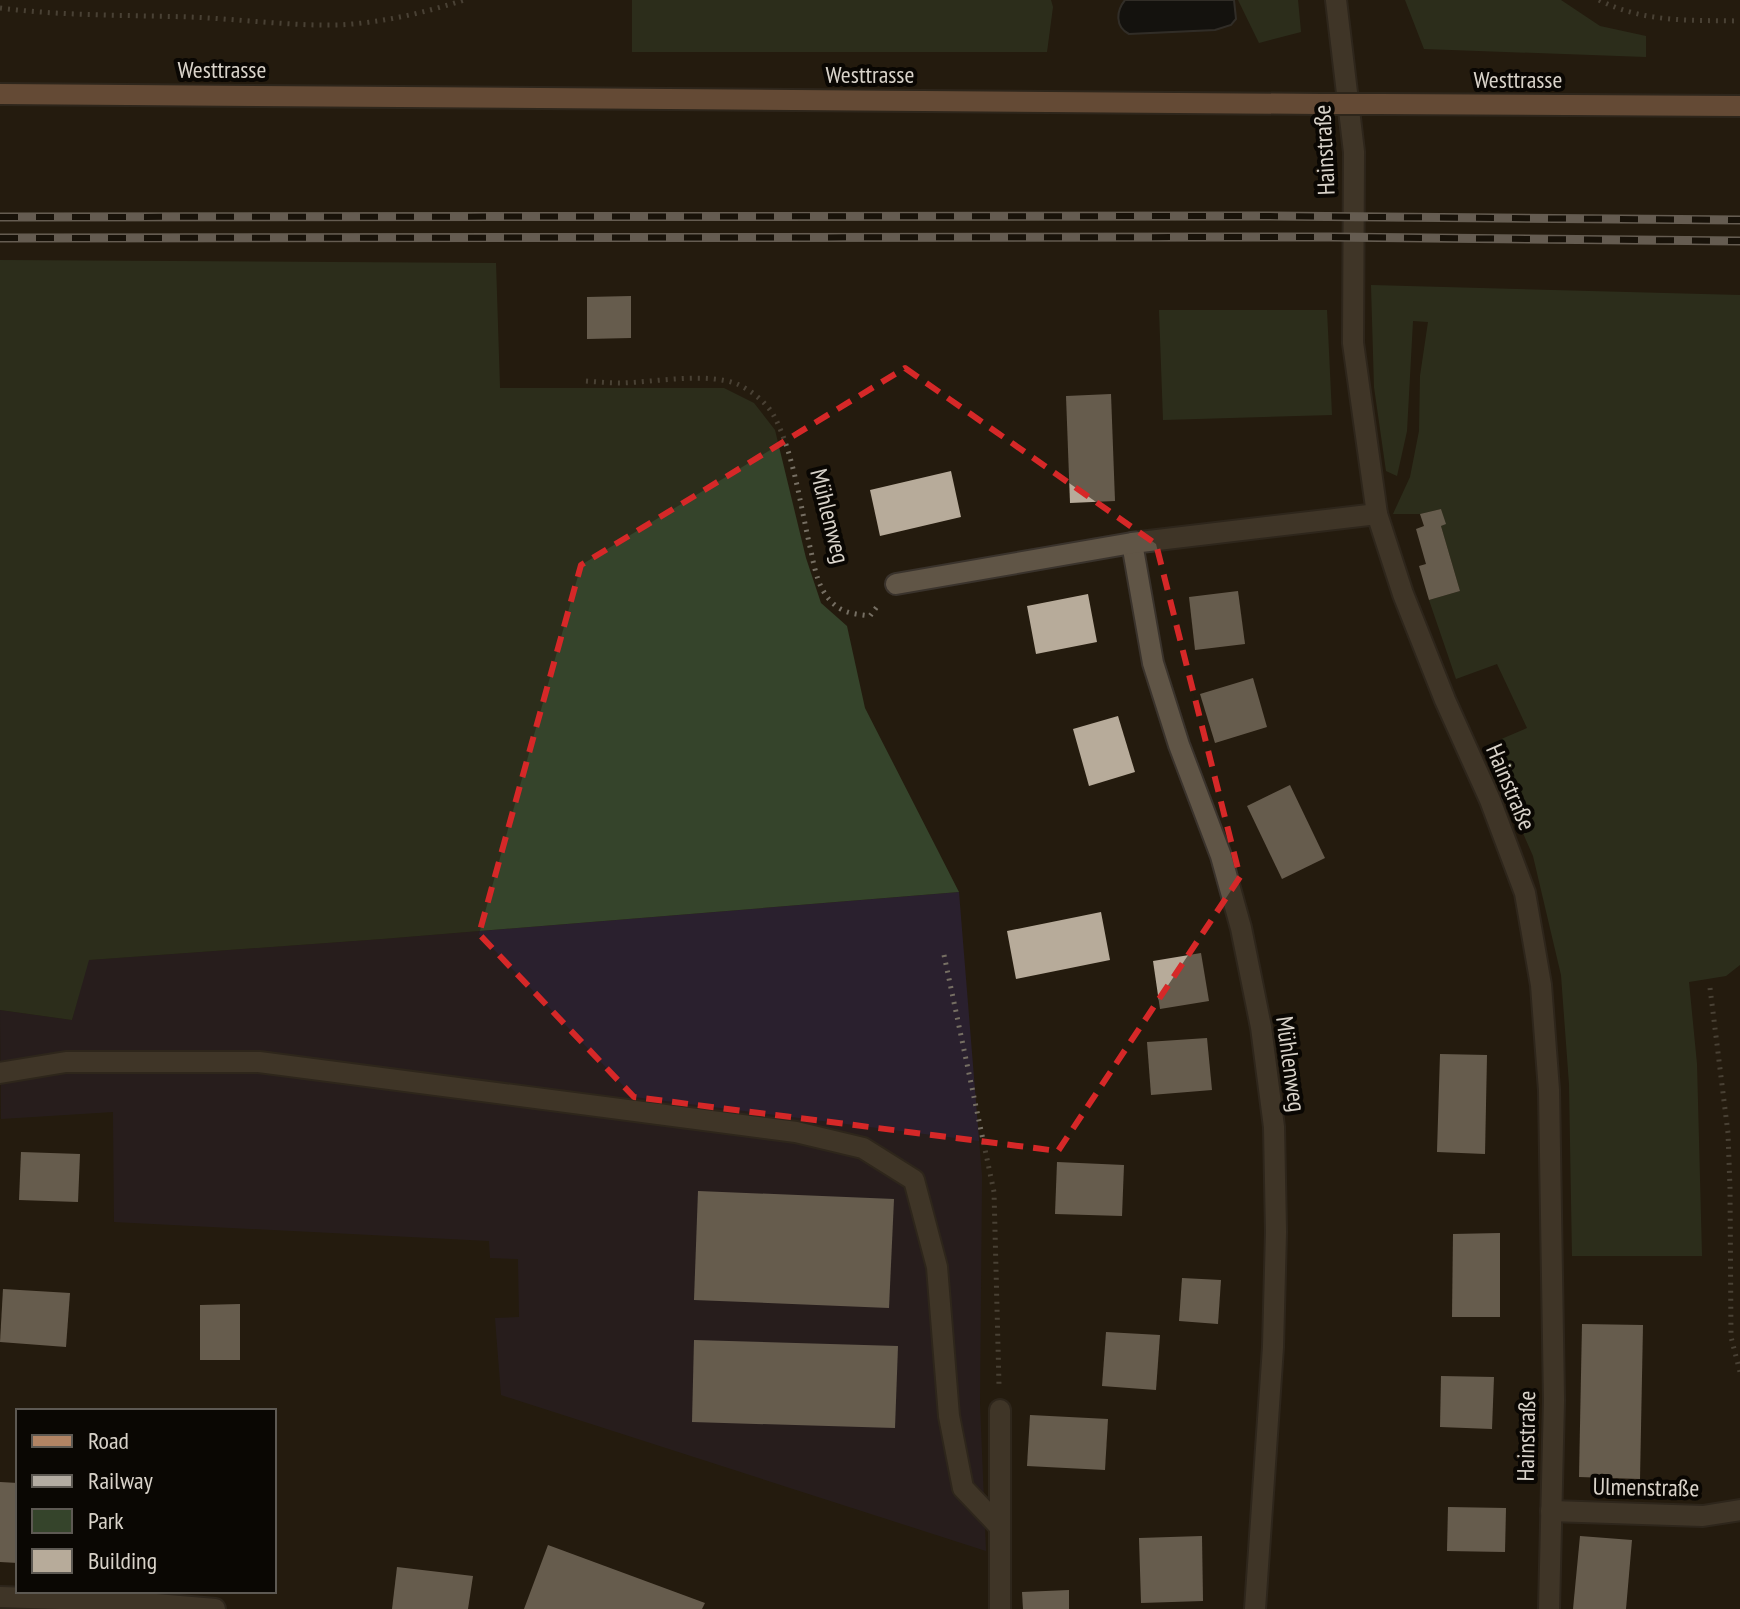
<svg xmlns="http://www.w3.org/2000/svg" width="1740" height="1609" viewBox="0 0 1740 1609" font-family="'PT Sans Narrow',sans-serif">
<rect width="100%" height="100%" fill="#241b0e"/>
<polygon fill="#2a202e" points="959,892 982,1176 980,1404 986,1551 501,1395 495,1318 519,1317 518,1259 490,1258 489,1241 114,1222 113,1112 1,1119 0,1010 72,1020 88,960 382,939"/>
<g fill="#35442b">
<polygon points="632,0 1051,0 1053,7 1047,52 632,52"/>
<polygon points="1238,0 1298,0 1301,32 1259,43"/>
<polygon points="1405,0 1561,0 1600,26 1646,36 1646,57 1424,49"/>
<polygon points="0,260 496,263 500,388 724,388 754,403 775,430 806,558 821,603 847,626 865,708 959,892 382,939 89,960 72,1020 0,1010"/>
<polygon points="1371,285 1740,295 1740,965 1726,976 1689,982 1697,1064 1702,1256 1572,1256 1569,1084 1561,975 1533,856 1485,746 1527,728 1497,664 1456,679 1429,600 1460,591 1441,526 1445,524 1441,509 1420,514 1393,514 1410,477 1419,431 1420,376 1428,322 1413,321 1407,431 1397,476 1386,471 1374,387"/>
<polygon points="1159,310 1327,310 1332,415 1163,420"/>
</g>
<path fill="#00070e" stroke="#414446" stroke-width="2" d="M1125,0H1234L1236,19L1231,25L1215,30L1129,34C1115,27 1116,11 1125,0Z"/>
<g fill="#b7ab9a">
<polygon points="631,296 631,338 587,339 587,297"/>
<polygon points="1111,394 1115,501 1070,503 1066,396"/>
<polygon points="951,471 961,517 880,536 870,490"/>
<polygon points="1441,509 1446,524 1441,526 1460,591 1429,600 1419,566 1426,564 1416,529 1424,526 1420,514"/>
<polygon points="1238,591 1245,644 1195,650 1189,597"/>
<polygon points="1088,594 1097,642 1036,654 1027,606"/>
<polygon points="1253,678 1267,727 1215,743 1200,694"/>
<polygon points="1118,716 1135,772 1089,786 1073,729"/>
<polygon points="1290,785 1325,858 1282,879 1247,806"/>
<polygon points="1101,912 1110,960 1016,979 1007,931"/>
<polygon points="1201,953 1209,1001 1160,1009 1153,961"/>
<polygon points="1207,1038 1212,1090 1151,1095 1147,1042"/>
<polygon points="1440,1054 1487,1055 1485,1154 1437,1152"/>
<polygon points="21,1152 80,1154 78,1202 19,1200"/>
<polygon points="1057,1162 1124,1165 1122,1216 1055,1214"/>
<polygon points="698,1191 894,1199 889,1308 694,1300"/>
<polygon points="1500,1233 1500,1317 1452,1317 1453,1234"/>
<polygon points="1182,1278 1221,1280 1218,1324 1179,1321"/>
<polygon points="3,1289 70,1293 66,1347 0,1342"/>
<polygon points="240,1304 240,1360 200,1360 200,1305"/>
<polygon points="1582,1324 1643,1325 1640,1479 1579,1477"/>
<polygon points="1106,1332 1160,1335 1156,1390 1102,1386"/>
<polygon points="694,1340 898,1346 895,1428 692,1422"/>
<polygon points="1441,1376 1494,1377 1492,1429 1440,1427"/>
<polygon points="1030,1415 1108,1419 1105,1470 1027,1466"/>
<polygon points="0,1482 18,1483 18,1563 0,1562"/>
<polygon points="1448,1507 1506,1508 1505,1552 1447,1551"/>
<polygon points="1202,1536 1203,1601 1141,1603 1139,1538"/>
<polygon points="1580,1536 1632,1540 1626,1609 1573,1609"/>
<polygon points="548,1545 705,1603 702,1609 524,1609"/>
<polygon points="397,1567 473,1576 468,1609 392,1609"/>
<polygon points="1069,1590 1069,1609 1023,1609 1022,1592"/>
</g>
<g fill="none" stroke-linecap="round" stroke-linejoin="round">
<defs>
<g id="minor">
<polyline points="1336,0 1354,152 1353,343 1377,514 1403,594 1445,700 1490,800 1525,893 1541,985 1549,1090 1554,1400 1549,1609"/>
<polyline points="1132,543 1153,663 1179,745 1221,856 1241,928 1261,1027 1274,1127 1276,1232 1273,1347 1255,1609"/>
<polyline points="896,584 1132,543 1377,514"/>
<polyline points="0,1073 66,1062 259,1062 796,1132 863,1148 914,1180 937,1267 949,1416 963,1488 999,1526"/>
<polyline points="1000,1410 1000,1609"/>
<polyline points="1551,1511 1703,1516 1740,1510"/>
<polyline points="0,1597 120,1601 215,1609"/>
</g>
<g id="major">
<polyline points="0,94 1321,104"/>
<polyline points="1379,104 1740,106"/>
</g>
</defs>
<use href="#minor" stroke="#3a332c" stroke-width="24"/>
<use href="#major" stroke="#3a332c" stroke-width="24"/>
<g stroke="#766f63" stroke-width="5" stroke-dasharray="2 6" stroke-linecap="butt">
<path d="M1599,0C1644,23 1691,20 1740,21"/>
<path d="M0,8C63,16 127,15 190,17C239,19 289,26 338,25C380,23 424,13 464,0"/>
<path d="M586,381C598,382 610,383 622,383C656,382 706,372 737,384C751,390 767,403 774,416C794,453 801,510 811,551C815,571 819,592 835,605C845,614 858,614 870,616L879,604"/>
<polyline points="944,955 994,1192 999,1385"/>
<polyline points="1710,988 1728,1133 1730,1188 1731,1337 1740,1372"/>
</g>
<use href="#minor" stroke="#605546" stroke-width="20"/>
<use href="#major" stroke="#b28464" stroke-width="20"/>
<defs>
<g id="rail">
<polyline points="0,217 1257,216 1740,220"/>
<polyline points="0,238 1330,237 1740,241"/>
</g>
</defs>
<use href="#rail" stroke="#b3aca2" stroke-width="9"/>
<use href="#rail" stroke="#0a0703" stroke-width="6" stroke-dasharray="18" stroke-linecap="butt"/>
<defs>
<polyline id="major-bridge" points="1321,104 1379,104"/>
</defs>
<use href="#major-bridge" stroke="#3a332c" stroke-width="24" stroke-linecap="butt"/>
<use href="#major-bridge" stroke="#b28464" stroke-width="20"/>
</g>
<path d="M0 0H1740V1609H0ZM905,368L1156,544L1240,877L1058,1151L634,1097L479,934L581,565Z" fill="#241b0e" fill-opacity=".55" fill-rule="evenodd"/>
<path fill="none" stroke="#d62828" stroke-width="6" stroke-dasharray="16 10" stroke-linejoin="round" d="M905,368L1156,544L1240,877L1058,1151L634,1097L479,934L581,565Z"/>
<g text-anchor="middle" dominant-baseline="central" stroke-width="8" stroke-linejoin="round" paint-order="stroke">
<g font-size="24" fill="#d9d3ca" stroke="#0a0703">
<text x="222" y="69">Westtrasse</text>
<text x="870" y="74">Westtrasse</text>
<text x="1518" y="79">Westtrasse</text>
<text transform="translate(1324 150) rotate(-93)">Hainstraße</text>
<text transform="translate(830 516) rotate(76)">Mühlenweg</text>
<text transform="translate(1511 787) rotate(67)">Hainstraße</text>
<text transform="translate(1291 1064) rotate(82)">Mühlenweg</text>
<text transform="translate(1526 1436) rotate(-89)">Hainstraße</text>
<text transform="translate(1646 1487) rotate(1)">Ulmenstraße</text>
</g>
</g>
<rect x="16" y="1409" width="260" height="184" fill="#0a0703" stroke="#5d5953" stroke-width="2"/>
<rect x="32" y="1435" width="40" height="12" fill="#b28464" stroke="#5d5953" stroke-width="2"/>
<text x="88" y="1449" font-size="24" fill="#d9d3ca">Road</text>
<rect x="32" y="1475" width="40" height="12" fill="#b3aca2" stroke="#5d5953" stroke-width="2"/>
<text x="88" y="1489" font-size="24" fill="#d9d3ca">Railway</text>
<rect x="32" y="1509" width="40" height="24" fill="#35442b" stroke="#5d5953" stroke-width="2"/>
<text x="88" y="1529" font-size="24" fill="#d9d3ca">Park</text>
<rect x="32" y="1549" width="40" height="24" fill="#b7ab9a" stroke="#5d5953" stroke-width="2"/>
<text x="88" y="1569" font-size="24" fill="#d9d3ca">Building</text>
</svg>
